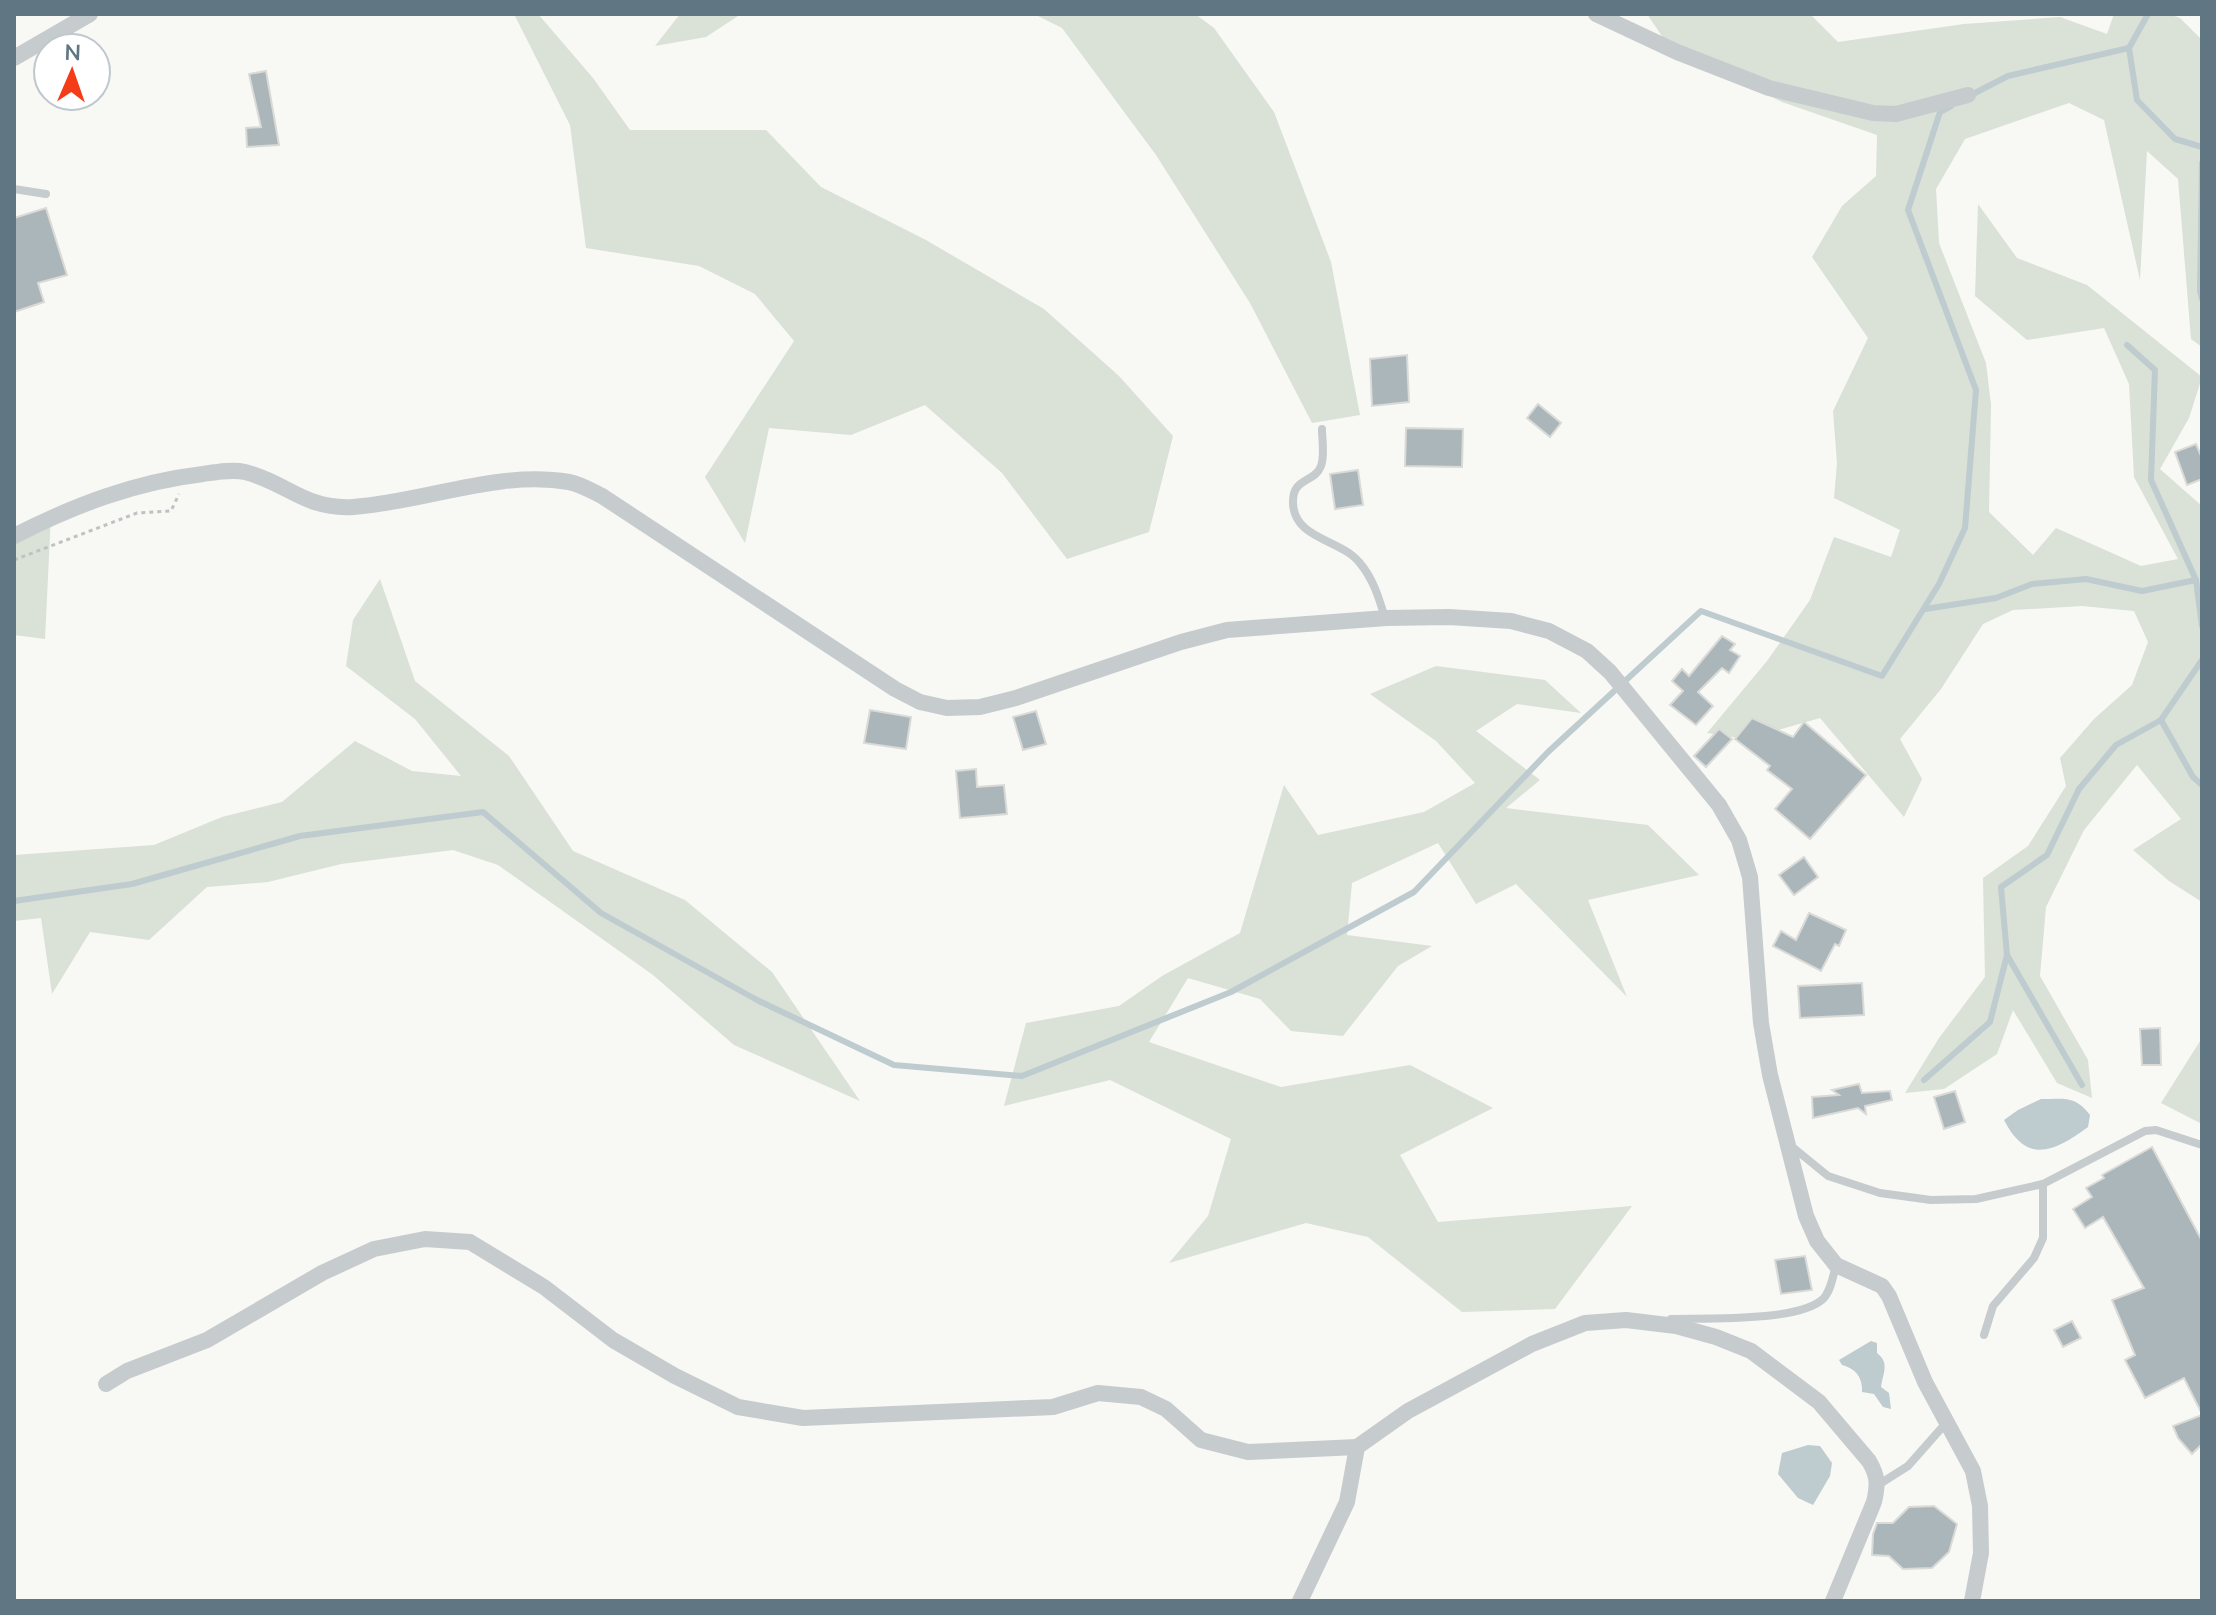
<svg xmlns="http://www.w3.org/2000/svg" width="2216" height="1615" viewBox="0 0 2216 1615" font-family="'Nunito Sans',sans-serif">
<rect width="100%" height="100%" fill="#f8f8f5"/>
<g fill="#dae1d6">
<polygon points="514,14 538,14 593,78 630,130 766,130 821,187 926,240 1044,309 1119,376 1173,436 1149,532 1067,559 1002,473 925,405 851,435 769,428 745,543 705,477 794,341 755,294 699,266 586,248 570,125"/>
<polygon points="680,14 741,14 706,37 655,46"/>
<polygon points="1034,14 1195,14 1214,28 1274,112 1331,262 1360,415 1312,423 1250,303 1156,155 1062,28"/>
<polygon points="1647,14 1810,14 1838,42 1964,24 2060,17 2107,34 2114,14 2169,14 2180,18 2202,40 2202,347 2191,339 2178,179 2147,151 2140,280 2104,120 2069,103 1965,139 1936,189 1939,243 1986,363 1991,405 1989,512 2033,555 2056,528 2141,566 2178,559 2134,477 2129,384 2104,328 2027,340 1975,296 1978,204 2017,258 2087,285 2202,377 2189,418 2160,469 2202,506 2202,902 2169,881 2133,850 2181,819 2137,765 2084,830 2046,907 2040,976 2088,1060 2092,1098 2057,1083 2013,1010 1997,1054 1944,1089 1905,1093 1939,1038 1985,977 1983,878 2028,846 2066,786 2060,758 2094,719 2132,685 2148,642 2134,611 2082,606 2013,610 1983,624 1941,689 1900,739 1922,779 1904,817 1820,718 1746,739 1707,733 1767,661 1810,600 1834,537 1891,557 1900,530 1834,498 1837,463 1833,411 1868,338 1812,257 1842,206 1876,176 1877,135 1782,102 1670,48"/>
<polygon points="51,514 45,639 14,635 14,533"/>
<polygon points="380,579 415,681 509,756 573,851 685,900 772,972 860,1101 734,1045 653,975 498,865 453,850 341,864 268,882 207,887 149,940 90,932 52,994 41,918 14,921 14,855 154,845 222,817 282,802 355,741 412,771 461,776 415,719 346,666 353,620"/>
<polygon points="1436,666 1545,680 1581,713 1517,704 1476,731 1540,780 1506,808 1648,825 1699,875 1588,900 1627,997 1516,884 1476,904 1438,843 1352,883 1347,935 1432,946 1398,966 1343,1036 1291,1031 1260,999 1188,978 1149,1042 1281,1087 1410,1065 1493,1108 1400,1155 1438,1222 1632,1206 1555,1309 1462,1312 1368,1237 1306,1223 1169,1263 1208,1216 1231,1139 1110,1080 1004,1106 1026,1023 1119,1006 1162,976 1240,933 1284,785 1318,835 1424,812 1475,783 1436,741 1370,694"/>
<polygon points="2202,1038 2202,1124 2161,1103"/>
</g>
<g fill="#becbcf">
<path d="M2041,1099C2064,1099 2075,1095 2090,1115L2088,1127C2054,1152 2027,1165 2004,1120L2018,1110Z"/>
<path d="M1871,1341L1877,1343V1353C1890,1363 1883,1373 1881,1387L1889,1393L1891,1409L1883,1407L1874,1394L1862,1392C1863,1377 1855,1368 1842,1365L1839,1360Z"/>
<polygon points="1808,1445 1820,1446 1832,1463 1830,1476 1813,1505 1798,1498 1778,1474 1782,1453"/>
</g>
<g fill="none" stroke-linecap="round" stroke-linejoin="round">
<g stroke="#becbcf" stroke-width="6">
<polyline points="2129,48 2148,14"/>
<polyline points="1971,95 2008,76 2129,48 2137,100 2175,139 2202,147"/>
<polyline points="2202,163 2200,291 2202,299"/>
<polyline points="2127,345 2155,370 2151,480 2196,580"/>
<polyline points="1925,609 1996,598 2032,584 2086,579 2142,591 2196,580 2202,626"/>
<polyline points="2161,720 2193,777 2202,785"/>
<polyline points="14,901 132,884 300,836 483,812 601,913 757,1000 894,1065 1022,1076 1231,992 1414,892 1548,752 1701,611 1882,676 1939,584 1965,528 1976,390 1908,210 1940,112 1951,106"/>
<polyline points="2007,955 2082,1085"/>
<polyline points="1924,1080 1990,1022 2007,955 2001,887 2047,855 2079,789 2116,745 2161,720 2202,660"/>
</g>
</g>
<g fill="#abb6bb" stroke="#dadad7" stroke-width="2">
<polygon points="266,71 279,145 247,147 246,128 261,127 249,74"/>
<polygon points="46,208 67,275 38,283 44,302 14,312 14,218"/>
<polygon points="1407,355 1409,402 1372,406 1370,359"/>
<polygon points="1538,404 1561,423 1550,437 1527,418"/>
<polygon points="1406,428 1463,429 1462,467 1405,466"/>
<polygon points="2196,444 2202,458 2202,479 2187,485 2175,452"/>
<polygon points="1358,470 1363,505 1335,509 1330,474"/>
<polygon points="1722,636 1735,644 1730,650 1740,656 1729,673 1722,668 1698,692 1713,706 1696,725 1670,705 1683,691 1672,681 1682,669 1689,676"/>
<polygon points="870,710 911,717 906,749 864,743"/>
<polygon points="1036,711 1046,744 1023,750 1013,717"/>
<polygon points="1752,718 1793,737 1804,722 1866,775 1810,839 1775,809 1792,789 1767,770 1770,766 1735,739"/>
<polygon points="1719,729 1732,739 1706,767 1694,756"/>
<polygon points="976,769 977,787 1004,785 1007,814 960,818 956,771"/>
<polygon points="1804,857 1818,877 1794,895 1779,875"/>
<polygon points="1809,913 1846,930 1839,946 1835,944 1821,971 1773,946 1781,931 1796,940"/>
<polygon points="1862,983 1864,1015 1800,1018 1798,986"/>
<polygon points="2160,1028 2161,1065 2142,1065 2140,1029"/>
<polygon points="1859,1084 1862,1093 1890,1091 1892,1100 1865,1106 1866,1114 1858,1108 1813,1118 1812,1097 1839,1095 1832,1090"/>
<polygon points="1955,1091 1965,1122 1944,1129 1934,1097"/>
<polygon points="2152,1147 2202,1241 2202,1414 2184,1378 2145,1398 2125,1360 2135,1355 2112,1300 2144,1288 2103,1217 2085,1228 2073,1209 2092,1197 2086,1188 2104,1178 2102,1175"/>
<polygon points="1805,1256 1812,1290 1781,1294 1775,1260"/>
<polygon points="2072,1321 2081,1338 2063,1347 2054,1330"/>
<polygon points="2202,1415 2202,1444 2192,1454 2178,1438 2173,1426"/>
<polygon points="1934,1506 1957,1524 1949,1552 1932,1568 1903,1569 1889,1556 1872,1555 1873,1534 1877,1523 1893,1523 1909,1507"/>
</g>
<g fill="none" stroke-linecap="round" stroke-linejoin="round">
<polyline stroke="#bfc2c4" stroke-width="3" stroke-dasharray="4 4" stroke-linecap="butt" points="14,560 137,513 171,511 179,494"/>
<g stroke="#c6cbce" stroke-width="8">
<polyline points="14,189 46,194"/>
<path d="M1322,429C1322,440 1325,455 1321,466C1315,483 1292,477 1293,503C1294,539 1340,539 1359,562C1373,578 1379,598 1385,618"/>
<polyline points="1790,1145 1828,1176 1880,1193 1931,1200 1976,1199 2043,1184 2145,1131 2156,1130 2202,1145"/>
<path d="M1671,1319C1705,1318 1798,1322 1823,1299C1831,1291 1833,1276 1836,1265"/>
<polyline points="1984,1335 1993,1306 2034,1258 2043,1238 2043,1184"/>
<polyline points="1878,1485 1908,1466 1946,1423"/>
</g>
<g stroke="#c6cbce" stroke-width="16">
<polyline points="1596,14 1677,52 1769,88 1873,113 1896,114 1968,95"/>
<polyline points="14,58 90,14"/>
<path d="M14,536C75,505 135,482 203,474C216,472 232,469 245,472C286,482 305,510 353,507C424,502 497,470 569,482C580,484 592,491 602,496L895,689L920,702L947,708L980,707L1016,698L1181,642L1227,630L1386,618L1449,617L1511,621L1549,631L1587,651L1610,672L1719,805L1739,840L1750,877L1761,1023L1770,1075L1806,1216L1817,1241L1836,1265L1882,1286L1889,1296L1925,1382L1973,1471L1980,1506L1981,1553L1972,1601"/>
<polyline points="106,1384 127,1371 207,1340 322,1273 374,1249 425,1239 470,1242 544,1287 613,1340 675,1376 738,1407 803,1418 1053,1407 1098,1393 1141,1397 1166,1409 1201,1440 1248,1452 1357,1447"/>
<path d="M1300,1601L1347,1502L1357,1447L1408,1411L1532,1344L1585,1323L1626,1320L1676,1326L1716,1337L1751,1351L1819,1402L1869,1461C1878,1476 1878,1485 1874,1502L1833,1601"/>
</g>
</g>
<rect width="2216" height="1615" fill="none" stroke="#607683" stroke-width="32"/>
<g transform="translate(72 72) rotate(2)"><circle r="38" fill="#ffffff" stroke="#bfc8cd" stroke-width="2"/>
<path d="M0-6L14 30L0 20L-14 30Z" fill="#f43c19"/>
<text y="-12" font-size="22" font-weight="bold" text-anchor="middle" fill="#607683">N</text>
</g>
</svg>
